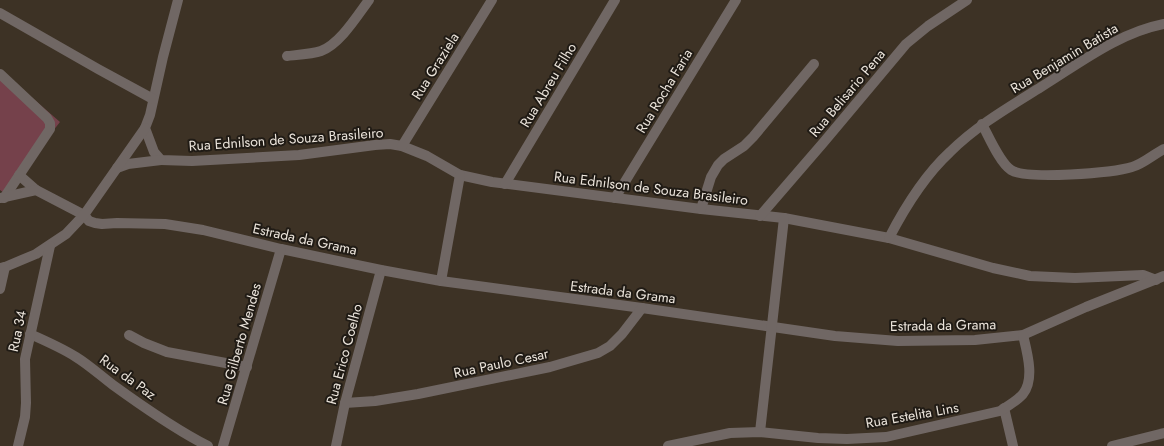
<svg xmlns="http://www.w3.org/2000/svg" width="1164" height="446" viewBox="0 0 1164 446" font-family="Jost,sans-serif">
<rect width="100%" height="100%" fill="#3d3225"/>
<polygon fill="#75414b" points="0,70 60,122 4,193 0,190"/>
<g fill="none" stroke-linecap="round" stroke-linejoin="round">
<g stroke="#706764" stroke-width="10">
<polyline points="178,0 163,57 150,115 145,128 154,152 161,160 192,161 299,155 375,145 390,144 402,146 427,156 460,175 492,182 701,209 784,218 889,238 993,268 1030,276 1075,278 1143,275 1156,280"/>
<polyline points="0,13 98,69 153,99"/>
<path d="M287,56C296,55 313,54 321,51C340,44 357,16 369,0"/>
<polyline points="0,74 47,118 50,123 50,129 4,198"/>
<path d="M982,124C989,137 1000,163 1011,170C1026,180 1114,173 1132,167C1143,164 1154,154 1164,149"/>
<polyline points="402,146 492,0"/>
<polyline points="117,168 128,164 161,160"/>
<polyline points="19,175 36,190"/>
<polyline points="505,184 615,0"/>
<polyline points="0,198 36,190 84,215 89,221 95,223 102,224 117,223 165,224 203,230 281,249 381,270 441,281 642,308 835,336 898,341 975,340 1023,335 1086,307 1164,276"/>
<polyline points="615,198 736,0"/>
<polyline points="701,209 711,177 718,165 724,159 744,146 753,137 814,64"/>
<polyline points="760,216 823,143 906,44 928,26 967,0"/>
<path d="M889,238C905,207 924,176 950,152C976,126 1009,107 1041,87C1080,63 1118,33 1164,24"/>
<polyline points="0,268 5,267 36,254 66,234 84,215 145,128"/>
<polyline points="441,281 460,175"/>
<polyline points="0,289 5,267"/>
<path d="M30,334C46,341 62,348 76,357C89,365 101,376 113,385C142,406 176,430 208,446"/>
<polyline points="129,335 144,343 167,352 247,367"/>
<polyline points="345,403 375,401 418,394 550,367 598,353 610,346 622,334 642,308"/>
<polyline points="1004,408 1013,446"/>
<polyline points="760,432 784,218"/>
<polyline points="18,446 25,417 26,403 25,359 50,246"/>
<polyline points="223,446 281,249"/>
<polyline points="336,446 345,403 381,270"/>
<path d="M668,446L730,433L760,432L818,438L847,439L886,437L1000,411C1008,406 1017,401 1023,394C1035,379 1027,352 1023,335"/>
<polyline points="1112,446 1164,433"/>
</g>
</g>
<g text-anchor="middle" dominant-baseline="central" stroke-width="4" stroke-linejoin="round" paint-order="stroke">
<g font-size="14" fill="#ebe4db" stroke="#201b15">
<text transform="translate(1064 58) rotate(-31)">Rua Benjamin Batista</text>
<text transform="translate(435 66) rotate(-58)">Rua Graziela</text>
<text transform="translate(548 85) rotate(-59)">Rua Abreu Filho</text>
<text transform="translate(664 91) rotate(-59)">Rua Rocha Faria</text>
<text transform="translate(847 93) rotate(-50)">Rua Belisario Pena</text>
<text transform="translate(286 139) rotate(-4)">Rua Ednilson de Souza Brasileiro</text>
<text transform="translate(651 188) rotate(7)">Rua Ednilson de Souza Brasileiro</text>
<text transform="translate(305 239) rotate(12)">Estrada da Grama</text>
<text transform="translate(623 292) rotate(7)">Estrada da Grama</text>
<text transform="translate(943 325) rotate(-1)">Estrada da Grama</text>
<text transform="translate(17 331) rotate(-78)">Rua 34</text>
<text transform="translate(239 344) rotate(-74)">Rua Gilberto Mendes</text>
<text transform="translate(344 354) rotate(-75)">Rua Erico Coelho</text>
<text transform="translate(501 363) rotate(-12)">Rua Paulo Cesar</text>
<text transform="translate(128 377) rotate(36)">Rua da Paz</text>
<text transform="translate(912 415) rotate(-10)">Rua Estelita Lins</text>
</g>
</g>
</svg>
